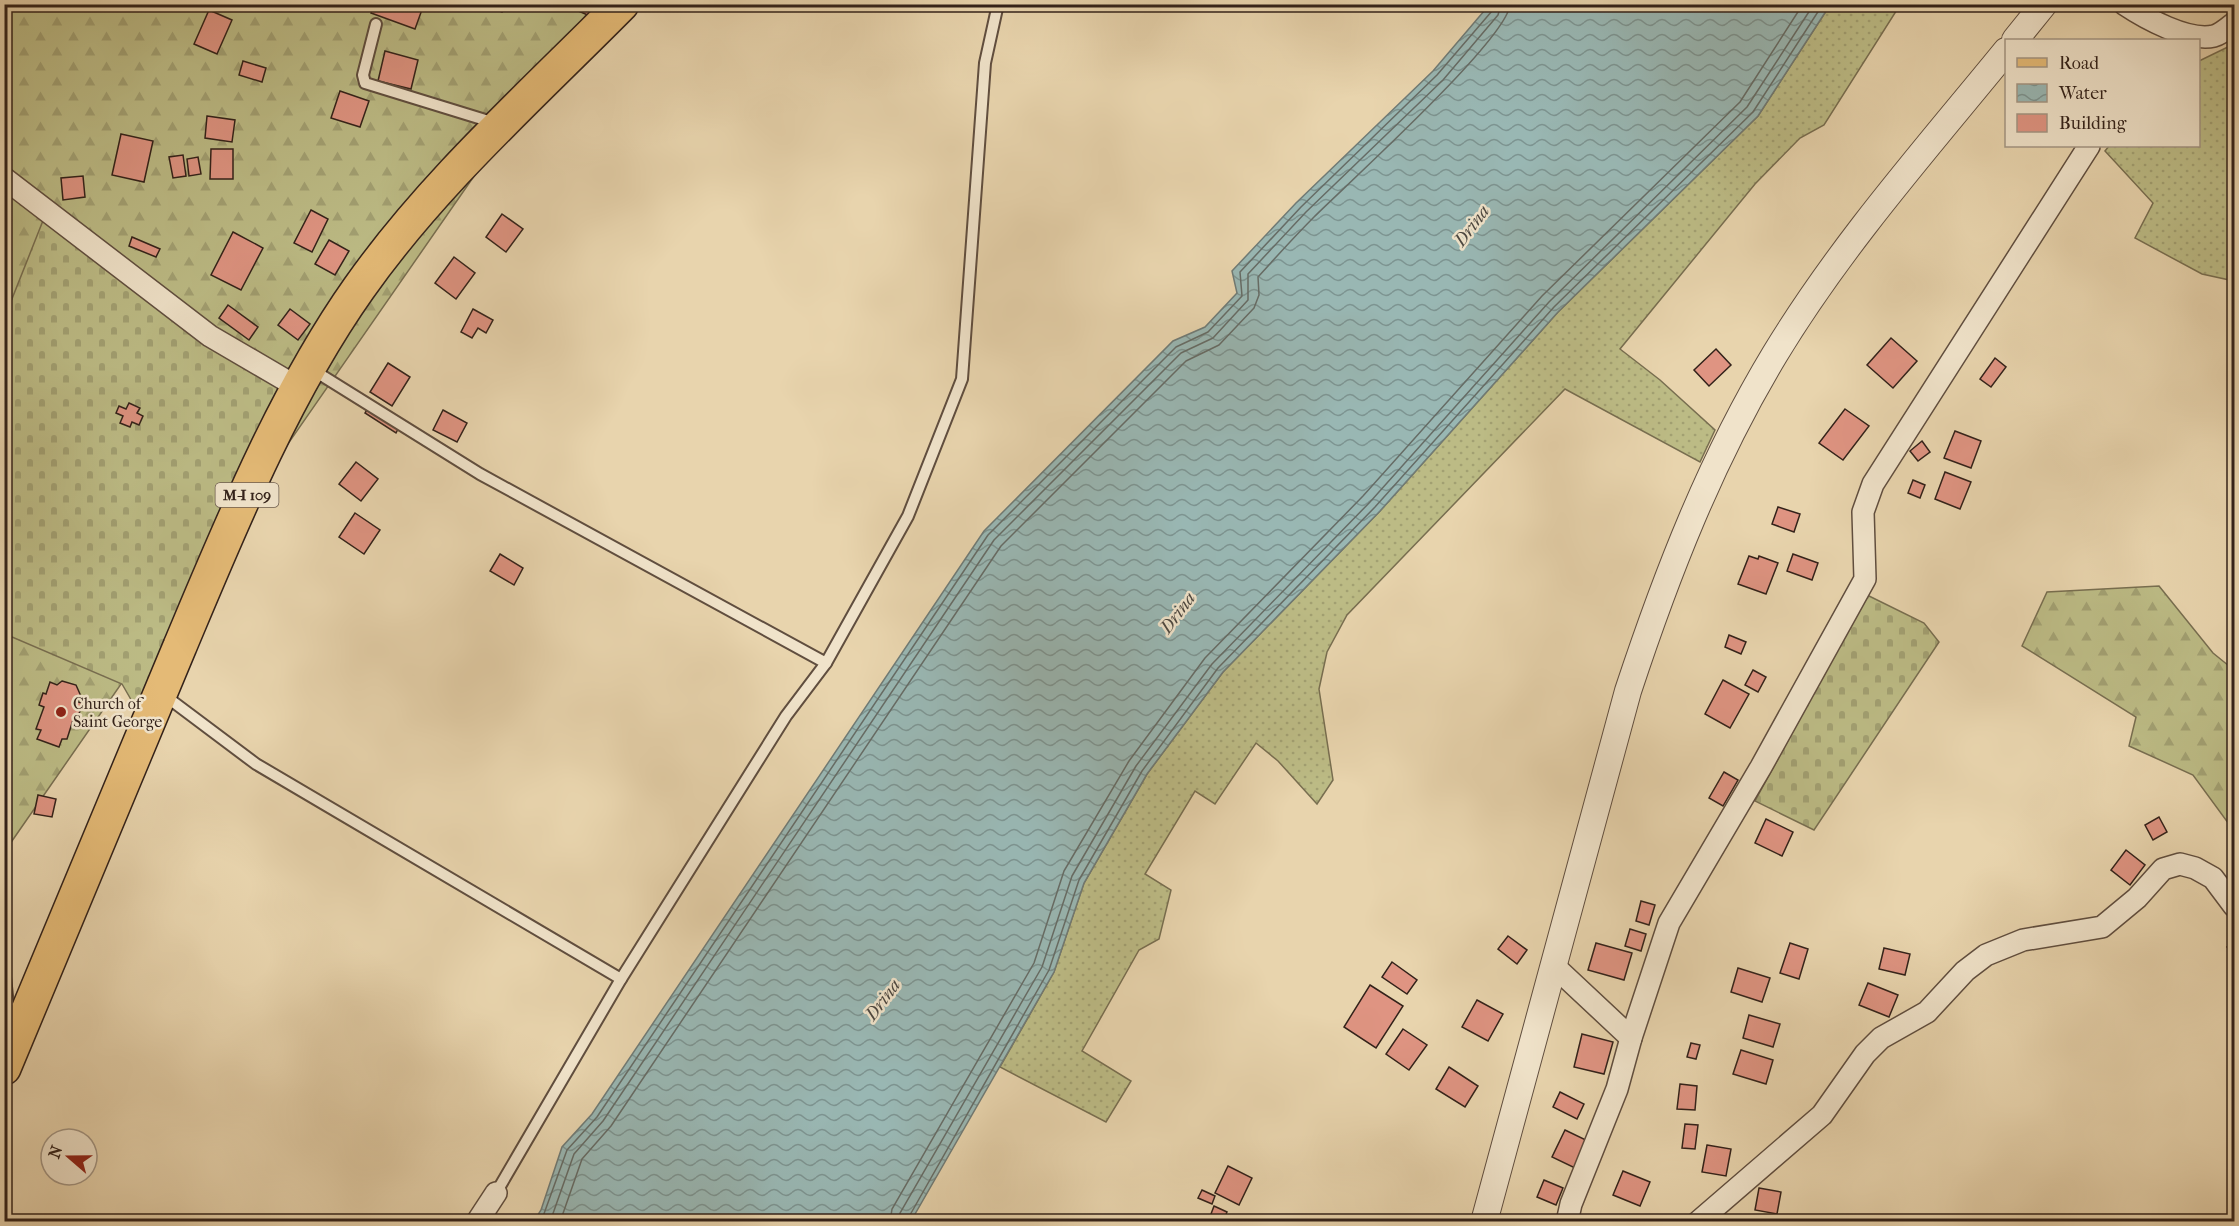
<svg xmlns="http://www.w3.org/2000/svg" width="2239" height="1226" viewBox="0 0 2239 1226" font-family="'IM FELL French Canon',serif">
<defs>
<pattern id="grass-dots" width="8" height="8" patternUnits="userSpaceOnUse" patternTransform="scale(1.5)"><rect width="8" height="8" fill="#bcbb85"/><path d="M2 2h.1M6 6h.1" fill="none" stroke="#a2a072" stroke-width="1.8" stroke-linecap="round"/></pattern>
<pattern id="forest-firs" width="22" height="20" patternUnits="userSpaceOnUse" patternTransform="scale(1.5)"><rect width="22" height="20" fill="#bcbb85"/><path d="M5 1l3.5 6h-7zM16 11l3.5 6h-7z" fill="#a2a072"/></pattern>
<pattern id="cemetery-stones" width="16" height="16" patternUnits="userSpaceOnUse" patternTransform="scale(1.5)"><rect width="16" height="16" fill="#bcbb85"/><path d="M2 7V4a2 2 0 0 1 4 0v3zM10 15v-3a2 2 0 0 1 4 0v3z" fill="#a2a072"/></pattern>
<pattern id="water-waves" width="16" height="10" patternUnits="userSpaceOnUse" patternTransform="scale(1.5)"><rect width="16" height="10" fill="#99b7b3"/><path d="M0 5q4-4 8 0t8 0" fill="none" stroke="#7d9491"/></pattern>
</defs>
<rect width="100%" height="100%" fill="#e8d4ad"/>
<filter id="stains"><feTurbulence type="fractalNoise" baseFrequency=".00333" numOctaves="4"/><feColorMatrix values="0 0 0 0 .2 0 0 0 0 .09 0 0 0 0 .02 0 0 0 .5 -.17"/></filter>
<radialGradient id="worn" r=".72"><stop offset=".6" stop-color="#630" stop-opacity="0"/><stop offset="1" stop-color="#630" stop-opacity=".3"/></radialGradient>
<g fill="url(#grass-dots)" stroke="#786e50" stroke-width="1.5">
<polygon points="1830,5 1900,5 1824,125 1800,138 1755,184 1620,349 1660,380 1715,430 1700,462 1565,389 1347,615 1327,652 1319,689 1333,780 1317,804 1278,761 1256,743 1215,804 1195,791 1145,874 1171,890 1159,939 1139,950 1082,1051 1131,1081 1106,1122 1000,1067 1054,972 1084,883 1147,774 1223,672 1380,511 1558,312 1758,116"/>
<polygon points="2234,44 2234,281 2202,274 2135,238 2153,203 2105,151 2109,146 2198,146 2199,61"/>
</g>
<g fill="url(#forest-firs)" stroke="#786e50" stroke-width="1.5">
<polygon points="5,5 593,5 5,851"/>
<polygon points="2159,586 2213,653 2234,670 2234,831 2193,775 2129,746 2136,717 2022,646 2047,592"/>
</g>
<g fill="url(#cemetery-stones)" stroke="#786e50" stroke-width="1.5">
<polygon points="48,208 290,392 137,710 122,684 5,634 4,319"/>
<polygon points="1867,595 1924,623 1939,642 1814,830 1755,801"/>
</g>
<polygon fill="url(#water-waves)" stroke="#707b76" stroke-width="1.5" points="1490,4 1830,5 1758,116 1558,312 1380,511 1223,672 1147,774 1084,883 1054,972 911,1221 534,1221 541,1210 562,1147 592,1114 984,531 1173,341 1205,327 1237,293 1232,271 1296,203 1433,71"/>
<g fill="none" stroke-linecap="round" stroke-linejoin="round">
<g stroke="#666c66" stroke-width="1.5">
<polyline points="541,1222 567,1150 597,1117 988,535 1176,347 1208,332 1242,296 1240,272 1301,207 1437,75 1492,11 1494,4"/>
<polyline points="550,1222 574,1154 603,1121 994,540 1181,353 1213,338 1248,300 1248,274 1306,212 1443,80 1498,15 1501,4"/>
<path d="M560,1222L582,1159L611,1126L1001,546L1186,361L1219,345L1254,308L1259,295L1258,277C1276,257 1295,236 1314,217C1346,185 1509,38 1510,4"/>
<polyline points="890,1222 892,1209 1034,963 1064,871 1129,761 1205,658 1363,496 1542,296 1740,102 1803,4"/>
<polyline points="899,1222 900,1213 1042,967 1072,876 1136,766 1212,664 1370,502 1549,302 1747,107 1814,4"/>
<polyline points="906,1222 1049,970 1079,880 1142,771 1218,668 1375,507 1554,307 1753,112 1823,4"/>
</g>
</g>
<g fill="#df9482" stroke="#33221a" stroke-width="1.5">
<polygon points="374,4 424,4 415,29 371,13"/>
<polygon points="481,4 505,4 502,12"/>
<polygon points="570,4 594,4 590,16 569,7"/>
<polygon points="209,10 232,20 217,54 194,44"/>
<polygon points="385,51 418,60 411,89 378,81"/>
<polygon points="243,61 266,68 262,82 239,75"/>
<polygon points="340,91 369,101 360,127 331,118"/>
<polygon points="207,116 235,120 232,142 205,138"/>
<polygon points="121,134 153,141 144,182 112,175"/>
<polygon points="211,149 233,149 233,179 210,179"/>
<polygon points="183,155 186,176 173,178 169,157"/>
<polygon points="198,157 201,174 189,176 187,159"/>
<polygon points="83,176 85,197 63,200 61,178"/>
<polygon points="311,210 328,219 312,252 294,243"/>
<polygon points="502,214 523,229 506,252 486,237"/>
<polygon points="233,232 263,248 241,290 211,275"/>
<polygon points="132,237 160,249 156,257 129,246"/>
<polygon points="329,240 349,251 335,275 315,264"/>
<polygon points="454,257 475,273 456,299 435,283"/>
<polygon points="228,305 258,327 249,340 219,318"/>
<polygon points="290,309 310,324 298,340 278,325"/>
<polygon points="473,309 493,320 486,333 478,328 472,338 461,332"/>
<polygon points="1891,338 1917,361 1893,388 1867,365"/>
<polygon points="1716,349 1731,365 1709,386 1694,370"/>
<polygon points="1995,358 2006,367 1991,387 1980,379"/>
<polygon points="388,363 410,377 392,406 370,392"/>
<polygon points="129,403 140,408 137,413 143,416 139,425 132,422 130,427 120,423 123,416 116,413 119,406 126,409"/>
<polygon points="368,408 399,427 396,433 365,413"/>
<polygon points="1845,409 1869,426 1843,460 1819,443"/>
<polygon points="443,410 467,423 457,442 433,430"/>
<polygon points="1955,431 1981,441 1971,468 1944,458"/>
<polygon points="1922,441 1930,452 1918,461 1910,451"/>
<polygon points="356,462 378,479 361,501 339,484"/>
<polygon points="1945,472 1971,482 1960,509 1935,499"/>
<polygon points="1913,480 1925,485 1920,498 1908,493"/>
<polygon points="1778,507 1800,514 1794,532 1772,524"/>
<polygon points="355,513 380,530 364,554 339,537"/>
<polygon points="500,554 523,568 514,585 490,571"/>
<polygon points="1793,554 1818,563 1812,580 1787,571"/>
<polygon points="1749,556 1758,559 1759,556 1778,563 1766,594 1738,584"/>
<polygon points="1729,635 1746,642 1741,654 1725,647"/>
<polygon points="1753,670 1766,677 1758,692 1745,685"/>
<polygon points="1723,680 1749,694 1730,728 1705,714"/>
<polygon points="62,681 76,685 80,694 78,702 82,703 78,718 74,717 67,739 62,739 59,747 37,739 41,730 36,729 44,707 39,705 43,693 46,694 50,682 57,685"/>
<polygon points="1724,772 1738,780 1723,806 1709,798"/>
<polygon points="38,795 56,799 52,817 34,814"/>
<polygon points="2159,817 2167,832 2153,840 2145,825"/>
<polygon points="1766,819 1793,832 1782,856 1755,843"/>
<polygon points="2126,850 2145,865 2130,885 2111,870"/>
<polygon points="1641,901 1655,905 1649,925 1636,921"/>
<polygon points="1630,929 1646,934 1641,951 1625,946"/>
<polygon points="1508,936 1527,950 1517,964 1498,949"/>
<polygon points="2234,942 2234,958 2227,947"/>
<polygon points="1596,943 1632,953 1624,980 1588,970"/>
<polygon points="1790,943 1808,949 1799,979 1780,973"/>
<polygon points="1884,948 1910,954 1905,975 1879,969"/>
<polygon points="1392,962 1417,980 1407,994 1382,977"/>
<polygon points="1738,968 1770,978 1762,1002 1731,992"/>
<polygon points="1868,983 1898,995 1889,1017 1859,1005"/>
<polygon points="1370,985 1403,1006 1376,1048 1344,1027"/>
<polygon points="1477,1000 1503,1014 1488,1041 1462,1027"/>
<polygon points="1749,1015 1780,1024 1773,1047 1743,1038"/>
<polygon points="1403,1029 1427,1045 1409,1070 1386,1054"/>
<polygon points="1582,1034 1613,1042 1604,1074 1574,1067"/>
<polygon points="1691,1043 1700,1045 1696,1059 1687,1057"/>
<polygon points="1741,1050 1773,1060 1766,1084 1733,1074"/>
<polygon points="1449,1067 1478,1086 1465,1107 1436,1089"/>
<polygon points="1680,1084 1697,1086 1695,1110 1677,1109"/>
<polygon points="1560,1092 1584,1104 1577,1119 1553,1107"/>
<polygon points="1685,1124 1698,1125 1695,1149 1682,1148"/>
<polygon points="1565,1130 1588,1141 1575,1168 1552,1157"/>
<polygon points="1707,1145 1731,1149 1726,1176 1702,1172"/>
<polygon points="1228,1166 1252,1178 1239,1205 1215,1193"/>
<polygon points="1623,1171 1650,1182 1640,1206 1613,1195"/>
<polygon points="1544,1180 1563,1188 1556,1205 1537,1197"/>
<polygon points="1759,1188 1781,1192 1777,1214 1755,1210"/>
<polygon points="1202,1190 1215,1196 1212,1204 1198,1198"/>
<polygon points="1214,1206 1227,1212 1223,1222 1208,1222"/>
</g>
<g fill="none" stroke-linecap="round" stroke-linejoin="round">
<defs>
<g id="service">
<polyline points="376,24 363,75 365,83 495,123"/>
<polyline points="313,370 480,474 826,663"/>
<polyline points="164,695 256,764 621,979"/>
<polyline points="4,968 8,1005 13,1019 17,1021"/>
<polyline points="496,1193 621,979 786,716 826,663 908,516 962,379 985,63 998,4"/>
</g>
<g id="minor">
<path d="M2124,4C2145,18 2188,42 2214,36C2221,34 2229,27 2234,23"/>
<polyline points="4,178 210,336 299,388"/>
<polyline points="1553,965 1631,1038"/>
<polyline points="477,1222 496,1193"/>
<polyline points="1567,1222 1571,1204 1617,1089 1631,1038 1669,923 1761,767 1865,579 1863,512 1873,484 2089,146"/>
<polyline points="1698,1222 1822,1115 1865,1054 1881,1038 1927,1012 1965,971 1986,955 2023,940 2102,927 2137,898 2163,869 2180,864 2195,868 2213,878 2234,906"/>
</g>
<g id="tertiary">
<polyline points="2015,40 2044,4"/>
<path d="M1484,1222L1628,691C1667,573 1711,460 1775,354C1841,245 1926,149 2006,51"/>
</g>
<path id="primary" d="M4,1068C62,926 121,786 180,646C230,527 284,394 359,288C433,183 531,96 622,4"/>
</defs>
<use href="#service" stroke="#604e3f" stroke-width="14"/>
<use href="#minor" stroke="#604e3f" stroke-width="24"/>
<use href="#tertiary" stroke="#604e3f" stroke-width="28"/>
<use href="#primary" stroke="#33221a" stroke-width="36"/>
<use href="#service" stroke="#f0e3ca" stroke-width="10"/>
<use href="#minor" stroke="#f0e3ca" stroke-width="21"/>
<use href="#tertiary" stroke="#f0e3ca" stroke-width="26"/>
<use href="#primary" stroke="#e4ba76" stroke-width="33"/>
</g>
<circle fill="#8f2418" stroke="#f0e3ca" stroke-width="2" cx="61" cy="712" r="6"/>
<g text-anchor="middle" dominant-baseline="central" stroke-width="5" stroke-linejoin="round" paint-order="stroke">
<rect fill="#f0e3ca" stroke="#6c5c4f" stroke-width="1.5" x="215.5" y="483" width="63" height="24" rx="4.5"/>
<g font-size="15" font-weight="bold" fill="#33221a">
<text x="247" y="495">M-I 109</text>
</g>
<g font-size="16" fill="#33221a" stroke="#f0e3ca" text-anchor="start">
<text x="73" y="703">Church of<tspan x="73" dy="18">Saint George</tspan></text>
</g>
<g font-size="18" font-style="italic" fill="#4c4740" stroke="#f0e3ca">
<text transform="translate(1472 226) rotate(-53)">Drina</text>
<text transform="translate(1178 613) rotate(-53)">Drina</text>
<text transform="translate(883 1000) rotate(-53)">Drina</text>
</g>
</g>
<rect width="2239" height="1226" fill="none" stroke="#e8d4ad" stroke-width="24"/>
<rect x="6" y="6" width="2227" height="1214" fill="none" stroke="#33221a" stroke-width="3"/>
<rect x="12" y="12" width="2215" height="1202" fill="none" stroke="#33221a" stroke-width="1.5"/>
<rect x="2005" y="39" width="195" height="108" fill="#f0e3ca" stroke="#a49684" stroke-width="1.5"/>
<rect x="2017" y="58" width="30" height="9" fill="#e4ba76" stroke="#a49684" stroke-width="1.5"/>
<text x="2059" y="69" font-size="18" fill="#33221a">Road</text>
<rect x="2017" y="84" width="30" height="18" fill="url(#water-waves)" stroke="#a49684" stroke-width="1.5"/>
<text x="2059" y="99" font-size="18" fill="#33221a">Water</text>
<rect x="2017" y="114" width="30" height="18" fill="#df9482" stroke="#a49684" stroke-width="1.5"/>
<text x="2059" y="129" font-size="18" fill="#33221a">Building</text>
<g transform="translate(69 1157) rotate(290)"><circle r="28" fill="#f0e3ca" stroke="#a49684" stroke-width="1.5"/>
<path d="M0-4.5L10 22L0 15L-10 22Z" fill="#8f2418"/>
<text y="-9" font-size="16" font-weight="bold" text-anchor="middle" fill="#33221a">N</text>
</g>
<rect width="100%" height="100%" filter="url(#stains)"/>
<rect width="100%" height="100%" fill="url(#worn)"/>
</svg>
